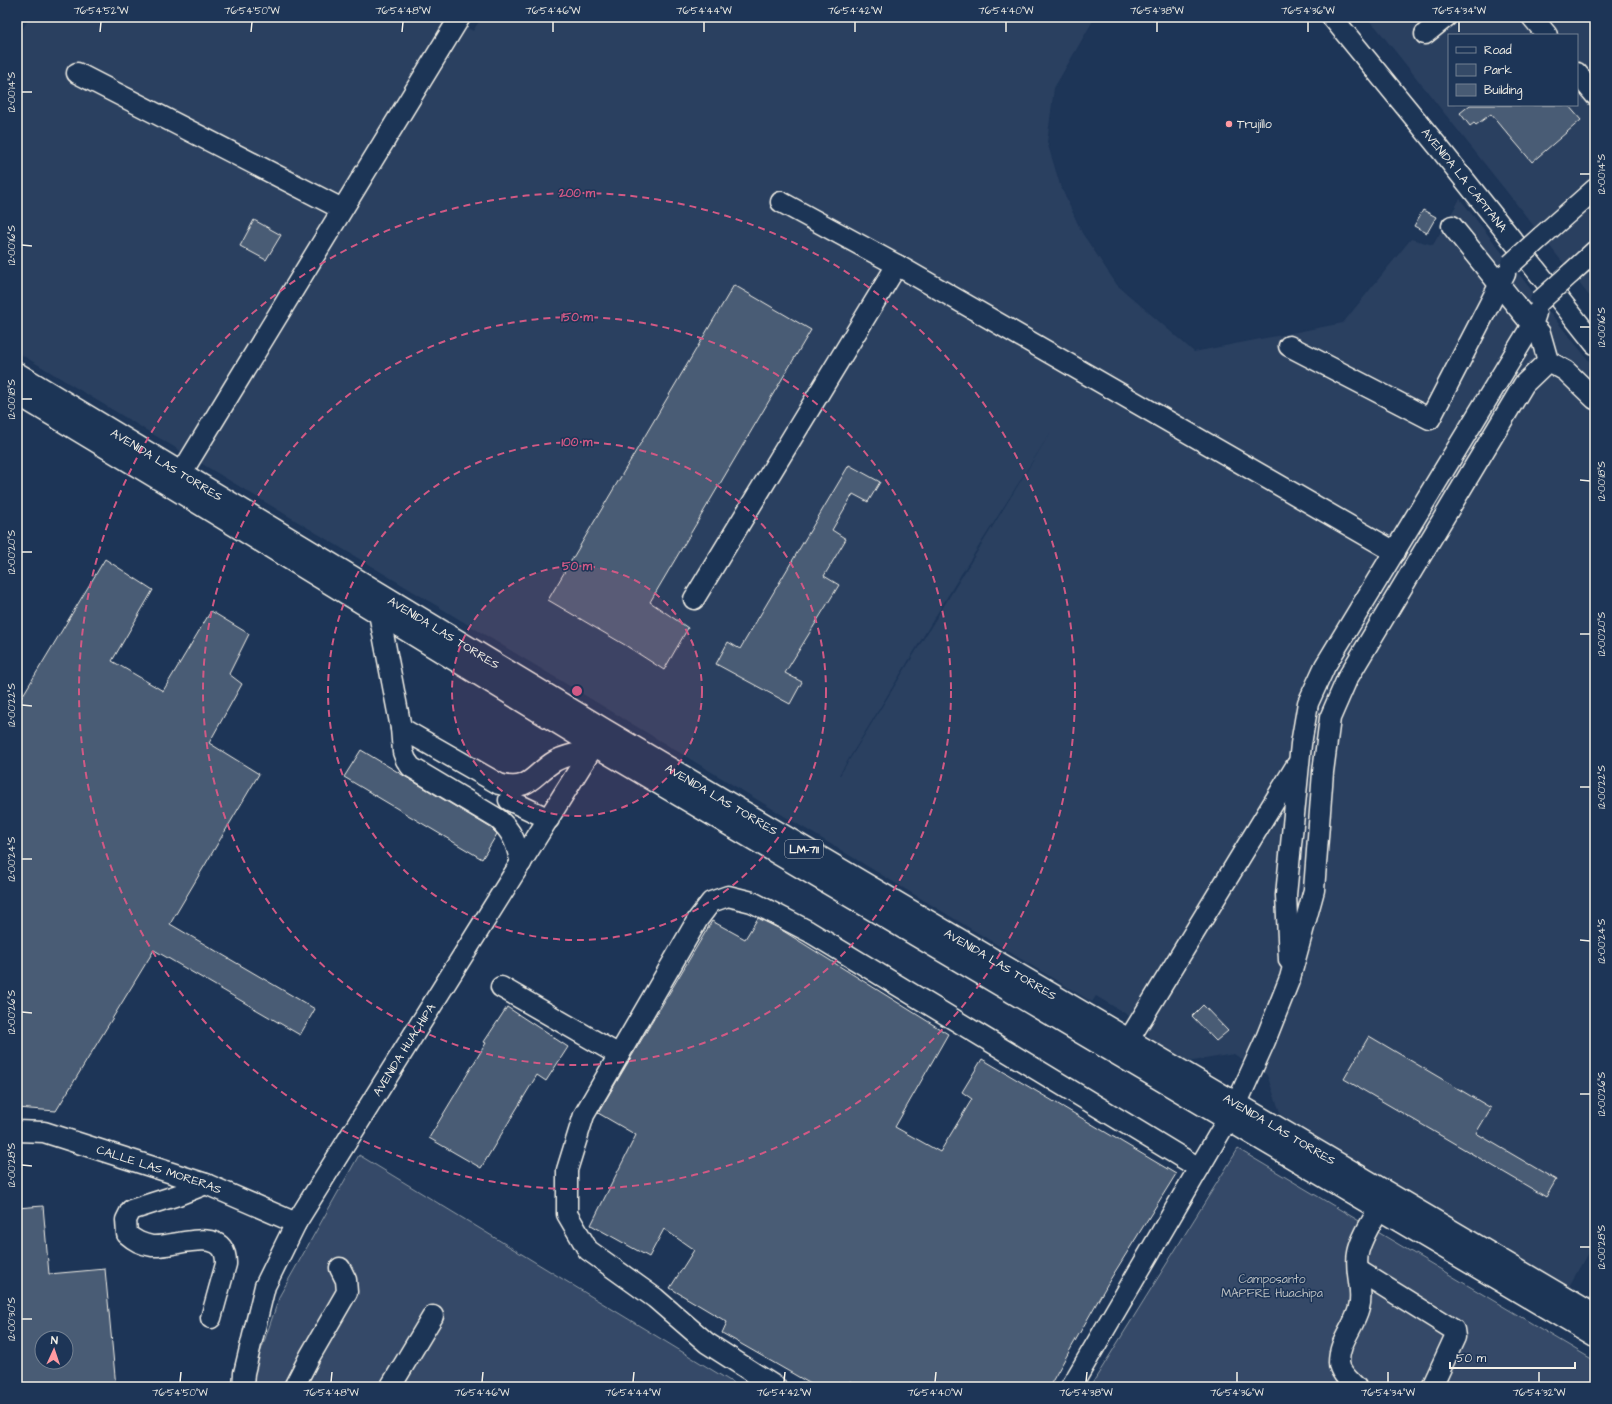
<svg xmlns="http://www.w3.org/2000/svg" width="1612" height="1404" viewBox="0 0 1612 1404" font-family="'Architects Daughter',sans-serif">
<rect width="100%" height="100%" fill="#1d3557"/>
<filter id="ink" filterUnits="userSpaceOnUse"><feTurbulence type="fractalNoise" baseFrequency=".025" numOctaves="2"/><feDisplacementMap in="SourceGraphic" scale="8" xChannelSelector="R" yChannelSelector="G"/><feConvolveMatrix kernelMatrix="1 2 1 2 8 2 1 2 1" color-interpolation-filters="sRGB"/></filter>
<g filter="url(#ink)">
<g fill="#2a4060" fill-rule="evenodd">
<path d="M30,17H449L473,31L482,17H1095L1054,88L1047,142L1060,185L1082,233L1117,285L1194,352L1343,323L1411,239L1433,245L1460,199L1536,296L1595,368V1240L1567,1290L1281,1115L1267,1075L1234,1054L1187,1062L1150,1039L1146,1027L1123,1012L1096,996L1092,1002L17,352V38ZM1052,430L840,775H839L955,584Z"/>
<path d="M1364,17H1595V303L1376,27ZM1449,35H1577V105H1449Z"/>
</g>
<g fill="#354a67" stroke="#949ea8">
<polygon points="1238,1149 1595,1361 1595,1387 1090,1387"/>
<polygon points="359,1155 740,1387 252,1387 253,1374 280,1295"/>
</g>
<g fill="#485b74" stroke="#f4f1e8" fill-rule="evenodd">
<polygon points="1470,105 1568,105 1581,120 1532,162 1491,114 1476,125 1474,123 1470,126 1460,113"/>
<polygon points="1423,210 1436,217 1427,233 1414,226"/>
<polygon points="254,220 281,235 266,260 240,246"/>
<polygon points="734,285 811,330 650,602 688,628 664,670 625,645 548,600"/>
<polygon points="849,465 880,482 868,502 853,494 832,530 846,539 824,576 839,585 785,673 802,682 790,704 716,664 728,642 740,649"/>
<polygon points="105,559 153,590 112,661 163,691 211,611 249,634 229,674 242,684 209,743 259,774 170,924 315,1009 300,1035 154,950 56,1111 17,1108 17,705"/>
<polygon points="361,750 491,828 497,834 482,859 344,777"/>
<polygon points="758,918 780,929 948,1034 895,1127 940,1152 972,1099 962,1092 982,1059 1176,1174 1108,1283 1049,1387 861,1387 850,1381 847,1387 816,1387 722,1333 727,1322 670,1288 694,1250 664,1229 649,1257 591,1225 636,1135 598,1113 712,921 745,939"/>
<polygon points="1203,1005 1228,1031 1216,1041 1192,1016"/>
<polygon points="507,1007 568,1047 546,1081 537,1075 481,1168 429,1138 486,1043 484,1042"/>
<polygon points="1369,1036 1491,1108 1476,1133 1556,1180 1546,1197 1344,1079"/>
<path d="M43,1206L49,1274L105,1269L116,1387H17V1208ZM42,1338H66V1362H42Z"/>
</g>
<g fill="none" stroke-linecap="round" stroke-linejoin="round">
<defs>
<g id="minor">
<path id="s1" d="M1332,17L1440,149L1595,344"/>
<polyline points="1532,17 1547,35"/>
<polyline points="1425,34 1446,17"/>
<polyline points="77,73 342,209"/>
<polyline points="1577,73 1595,95"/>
<polyline points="781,202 897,265 1395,552"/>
<polyline points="1542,236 1595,189"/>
<polyline points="1571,273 1595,251"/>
<polyline points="1536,313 1532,325 1540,333 1548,361 1566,371 1595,399"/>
<polyline points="1289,346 1430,419 1505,274"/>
<polyline points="173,487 460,17"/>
<polyline points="694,599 897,265"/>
<path d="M379,613L401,728L403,752L406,760L411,767L498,819C513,832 516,843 521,863"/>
<path d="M401,728L499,784C529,793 533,774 555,761C566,755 579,753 591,751"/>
<polyline points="509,800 549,819"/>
<polyline points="1289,960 1286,895 1301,744 1308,703 1325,666 1532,325 1452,226"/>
<polyline points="501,987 619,1055"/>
<polyline points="1128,1041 1296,766"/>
<path id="s2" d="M17,1131L44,1132L206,1184L296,1223"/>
<path d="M206,1184L178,1195L131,1210L126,1220L127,1234C135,1241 141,1244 152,1246C175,1248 227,1223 226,1264L211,1318"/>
<polyline points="1358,1270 1454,1330 1455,1337 1432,1387"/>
<polyline points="391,1386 433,1316"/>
<path id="s3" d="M243,1387L244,1373L265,1286L296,1223L603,731"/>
<polyline points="294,1387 310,1356 347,1292 346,1280 340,1268"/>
<polyline points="776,1387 707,1343 655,1298 588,1250 567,1214 567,1170 584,1115 698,919 711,902 728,896 752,902 808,931 1199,1168"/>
<polyline points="1071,1387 1236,1105 1265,1041 1290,978 1314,890 1323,772 1330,718 1347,679 1524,384 1548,361"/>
<path d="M1356,1387C1350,1381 1339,1372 1339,1362C1339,1341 1354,1328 1359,1308C1364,1290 1354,1271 1358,1253C1361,1238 1371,1223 1379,1209"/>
</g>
<g id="major">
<path id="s4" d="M17,374L604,730L1595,1316"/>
<polyline points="17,393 173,487 595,745 1595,1336"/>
</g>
</defs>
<use href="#minor" stroke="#f4f1e8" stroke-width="23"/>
<use href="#major" stroke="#f4f1e8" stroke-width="25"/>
<use href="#minor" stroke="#1d3557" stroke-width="20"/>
<use href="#major" stroke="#1d3557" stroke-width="22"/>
<defs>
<g id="minor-bridge">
<polyline points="1511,264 1542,236"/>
<polyline points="1540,301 1571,273"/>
</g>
</defs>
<use href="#minor-bridge" stroke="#f4f1e8" stroke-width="23" stroke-linecap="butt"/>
<use href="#minor-bridge" stroke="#1d3557" stroke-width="20"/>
</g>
</g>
<path fill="none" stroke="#f4f1e8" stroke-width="1.5" d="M100,32L101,22M251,32L252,22M402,32L403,22M553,32V22M704,32V22M855,32V22M1006,32V22M1157,32V22M1308,32V22M1459,32V22M22,92H32M1580,174H1590M22,245L32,246M1580,327H1590M22,399H32M1580,480L1590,481M22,552H32M1580,634H1590M22,705L32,706M1580,787H1590M22,859H32M1580,940L1590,941M22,1012L32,1013M1580,1094H1590M22,1165L32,1166M1580,1247H1590M22,1319H32M180,1382L181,1372M331,1382L332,1372M482,1382L483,1372M633,1382L634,1372M784,1382L785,1372M935,1382L936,1372M1086,1382L1087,1372M1237,1382V1372M1388,1382V1372M1539,1382V1372"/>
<circle cx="577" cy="691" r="125" fill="#d15985" fill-opacity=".12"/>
<g fill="none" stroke="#d15985" stroke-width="2" stroke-dasharray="7 5">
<circle cx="577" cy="691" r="125"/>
<circle cx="577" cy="691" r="249"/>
<circle cx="577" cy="691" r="374"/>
<circle cx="577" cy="691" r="498"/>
</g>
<circle fill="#ff9aa2" stroke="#1d3557" stroke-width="1.5" cx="1229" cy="124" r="4"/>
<g text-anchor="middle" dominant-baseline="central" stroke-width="3" stroke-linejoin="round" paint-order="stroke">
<rect fill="#1d3557" stroke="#b4b9bc" stroke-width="1" x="785" y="840" width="38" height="18" rx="3"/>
<g font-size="11" font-weight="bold" fill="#f4f1e8">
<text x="804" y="849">LM-711</text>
</g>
<g font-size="12" fill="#f4f1e8" stroke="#1d3557" text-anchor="start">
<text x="1237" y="124">Trujillo</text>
</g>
<g font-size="12" fill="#f4f1e8" stroke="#1d3557">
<text stroke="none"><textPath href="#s1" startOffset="210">AVENIDA LA CAPITANA</textPath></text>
<text stroke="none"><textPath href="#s4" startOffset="175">AVENIDA LAS TORRES</textPath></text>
<text stroke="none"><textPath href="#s4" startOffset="499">AVENIDA LAS TORRES</textPath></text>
<text stroke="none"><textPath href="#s4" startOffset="823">AVENIDA LAS TORRES</textPath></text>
<text stroke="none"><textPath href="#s4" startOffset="1147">AVENIDA LAS TORRES</textPath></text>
<text stroke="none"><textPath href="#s3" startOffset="378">AVENIDA HUACHIPA</textPath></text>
<text stroke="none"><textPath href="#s4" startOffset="1471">AVENIDA LAS TORRES</textPath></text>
<text stroke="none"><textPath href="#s2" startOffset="148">CALLE LAS MORERAS</textPath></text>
</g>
<g font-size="12" fill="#bbbfc1" stroke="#1d3557">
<text x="1272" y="1279">Camposanto<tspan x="1272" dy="14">MAPFRE Huachipa</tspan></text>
</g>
</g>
<circle cx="577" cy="691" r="6" fill="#d15985" stroke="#1d3557" stroke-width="2"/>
<g font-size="12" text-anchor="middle" font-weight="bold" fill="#d15985" stroke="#1d3557" stroke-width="3" stroke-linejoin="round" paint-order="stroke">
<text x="577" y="197">200 m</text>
<text x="577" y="321">150 m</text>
<text x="577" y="446">100 m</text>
<text x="577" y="570">50 m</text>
</g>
<rect width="1612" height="1404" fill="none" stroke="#1d3557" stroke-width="44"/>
<rect x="1448" y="34" width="130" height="72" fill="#1d3557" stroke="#738091"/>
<rect x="1456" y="47" width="20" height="6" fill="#1d3557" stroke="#738091"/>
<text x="1484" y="54" font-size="12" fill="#f4f1e8">Road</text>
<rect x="1456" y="64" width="20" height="12" fill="#354a67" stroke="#738091"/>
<text x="1484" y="74" font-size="12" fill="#f4f1e8">Park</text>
<rect x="1456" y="84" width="20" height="12" fill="#485b74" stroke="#738091"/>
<text x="1484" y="94" font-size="12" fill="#f4f1e8">Building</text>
<g transform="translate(54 1350) rotate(3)"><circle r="19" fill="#1d3557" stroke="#738091"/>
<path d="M0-3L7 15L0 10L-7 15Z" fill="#ff9aa2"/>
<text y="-6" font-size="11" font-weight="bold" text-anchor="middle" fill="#f4f1e8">N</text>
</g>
<path d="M1450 1362v6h125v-6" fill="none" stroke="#f4f1e8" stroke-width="2"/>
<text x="1456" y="1362" font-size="12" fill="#f4f1e8" stroke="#1d3557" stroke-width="3" paint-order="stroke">50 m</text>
<rect x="22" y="22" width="1568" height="1360" fill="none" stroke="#f4f1e8" stroke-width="1.5"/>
<g font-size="10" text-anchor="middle" fill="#f4f1e8">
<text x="101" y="14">76°54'52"W</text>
<text x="252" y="14">76°54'50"W</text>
<text x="403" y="14">76°54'48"W</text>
<text x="553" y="14">76°54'46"W</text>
<text x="704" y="14">76°54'44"W</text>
<text x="855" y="14">76°54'42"W</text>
<text x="1006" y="14">76°54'40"W</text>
<text x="1157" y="14">76°54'38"W</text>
<text x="1308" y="14">76°54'36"W</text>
<text x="1459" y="14">76°54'34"W</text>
<text transform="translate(11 92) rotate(-90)" y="4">12°00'14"S</text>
<text transform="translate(1601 174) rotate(-90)" y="4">12°00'14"S</text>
<text transform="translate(11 245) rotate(-90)" y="4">12°00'16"S</text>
<text transform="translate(1601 327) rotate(-90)" y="4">12°00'16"S</text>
<text transform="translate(11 399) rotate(-90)" y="4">12°00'18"S</text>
<text transform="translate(1601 481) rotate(-90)" y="4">12°00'18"S</text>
<text transform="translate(11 552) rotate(-90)" y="4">12°00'20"S</text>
<text transform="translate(1601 634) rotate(-90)" y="4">12°00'20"S</text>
<text transform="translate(11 705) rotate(-90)" y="4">12°00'22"S</text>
<text transform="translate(1601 787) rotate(-90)" y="4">12°00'22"S</text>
<text transform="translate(11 859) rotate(-90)" y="4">12°00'24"S</text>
<text transform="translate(1601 941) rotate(-90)" y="4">12°00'24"S</text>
<text transform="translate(11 1012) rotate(-90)" y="4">12°00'26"S</text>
<text transform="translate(1601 1094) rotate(-90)" y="4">12°00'26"S</text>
<text transform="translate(11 1165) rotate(-90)" y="4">12°00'28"S</text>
<text transform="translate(1601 1247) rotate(-90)" y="4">12°00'28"S</text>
<text transform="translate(11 1319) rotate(-90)" y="4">12°00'30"S</text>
<text x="180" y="1396">76°54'50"W</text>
<text x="331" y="1396">76°54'48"W</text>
<text x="482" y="1396">76°54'46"W</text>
<text x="633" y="1396">76°54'44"W</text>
<text x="784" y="1396">76°54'42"W</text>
<text x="935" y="1396">76°54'40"W</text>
<text x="1086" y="1396">76°54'38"W</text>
<text x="1237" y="1396">76°54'36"W</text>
<text x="1388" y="1396">76°54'34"W</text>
<text x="1539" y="1396">76°54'32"W</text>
</g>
</svg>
